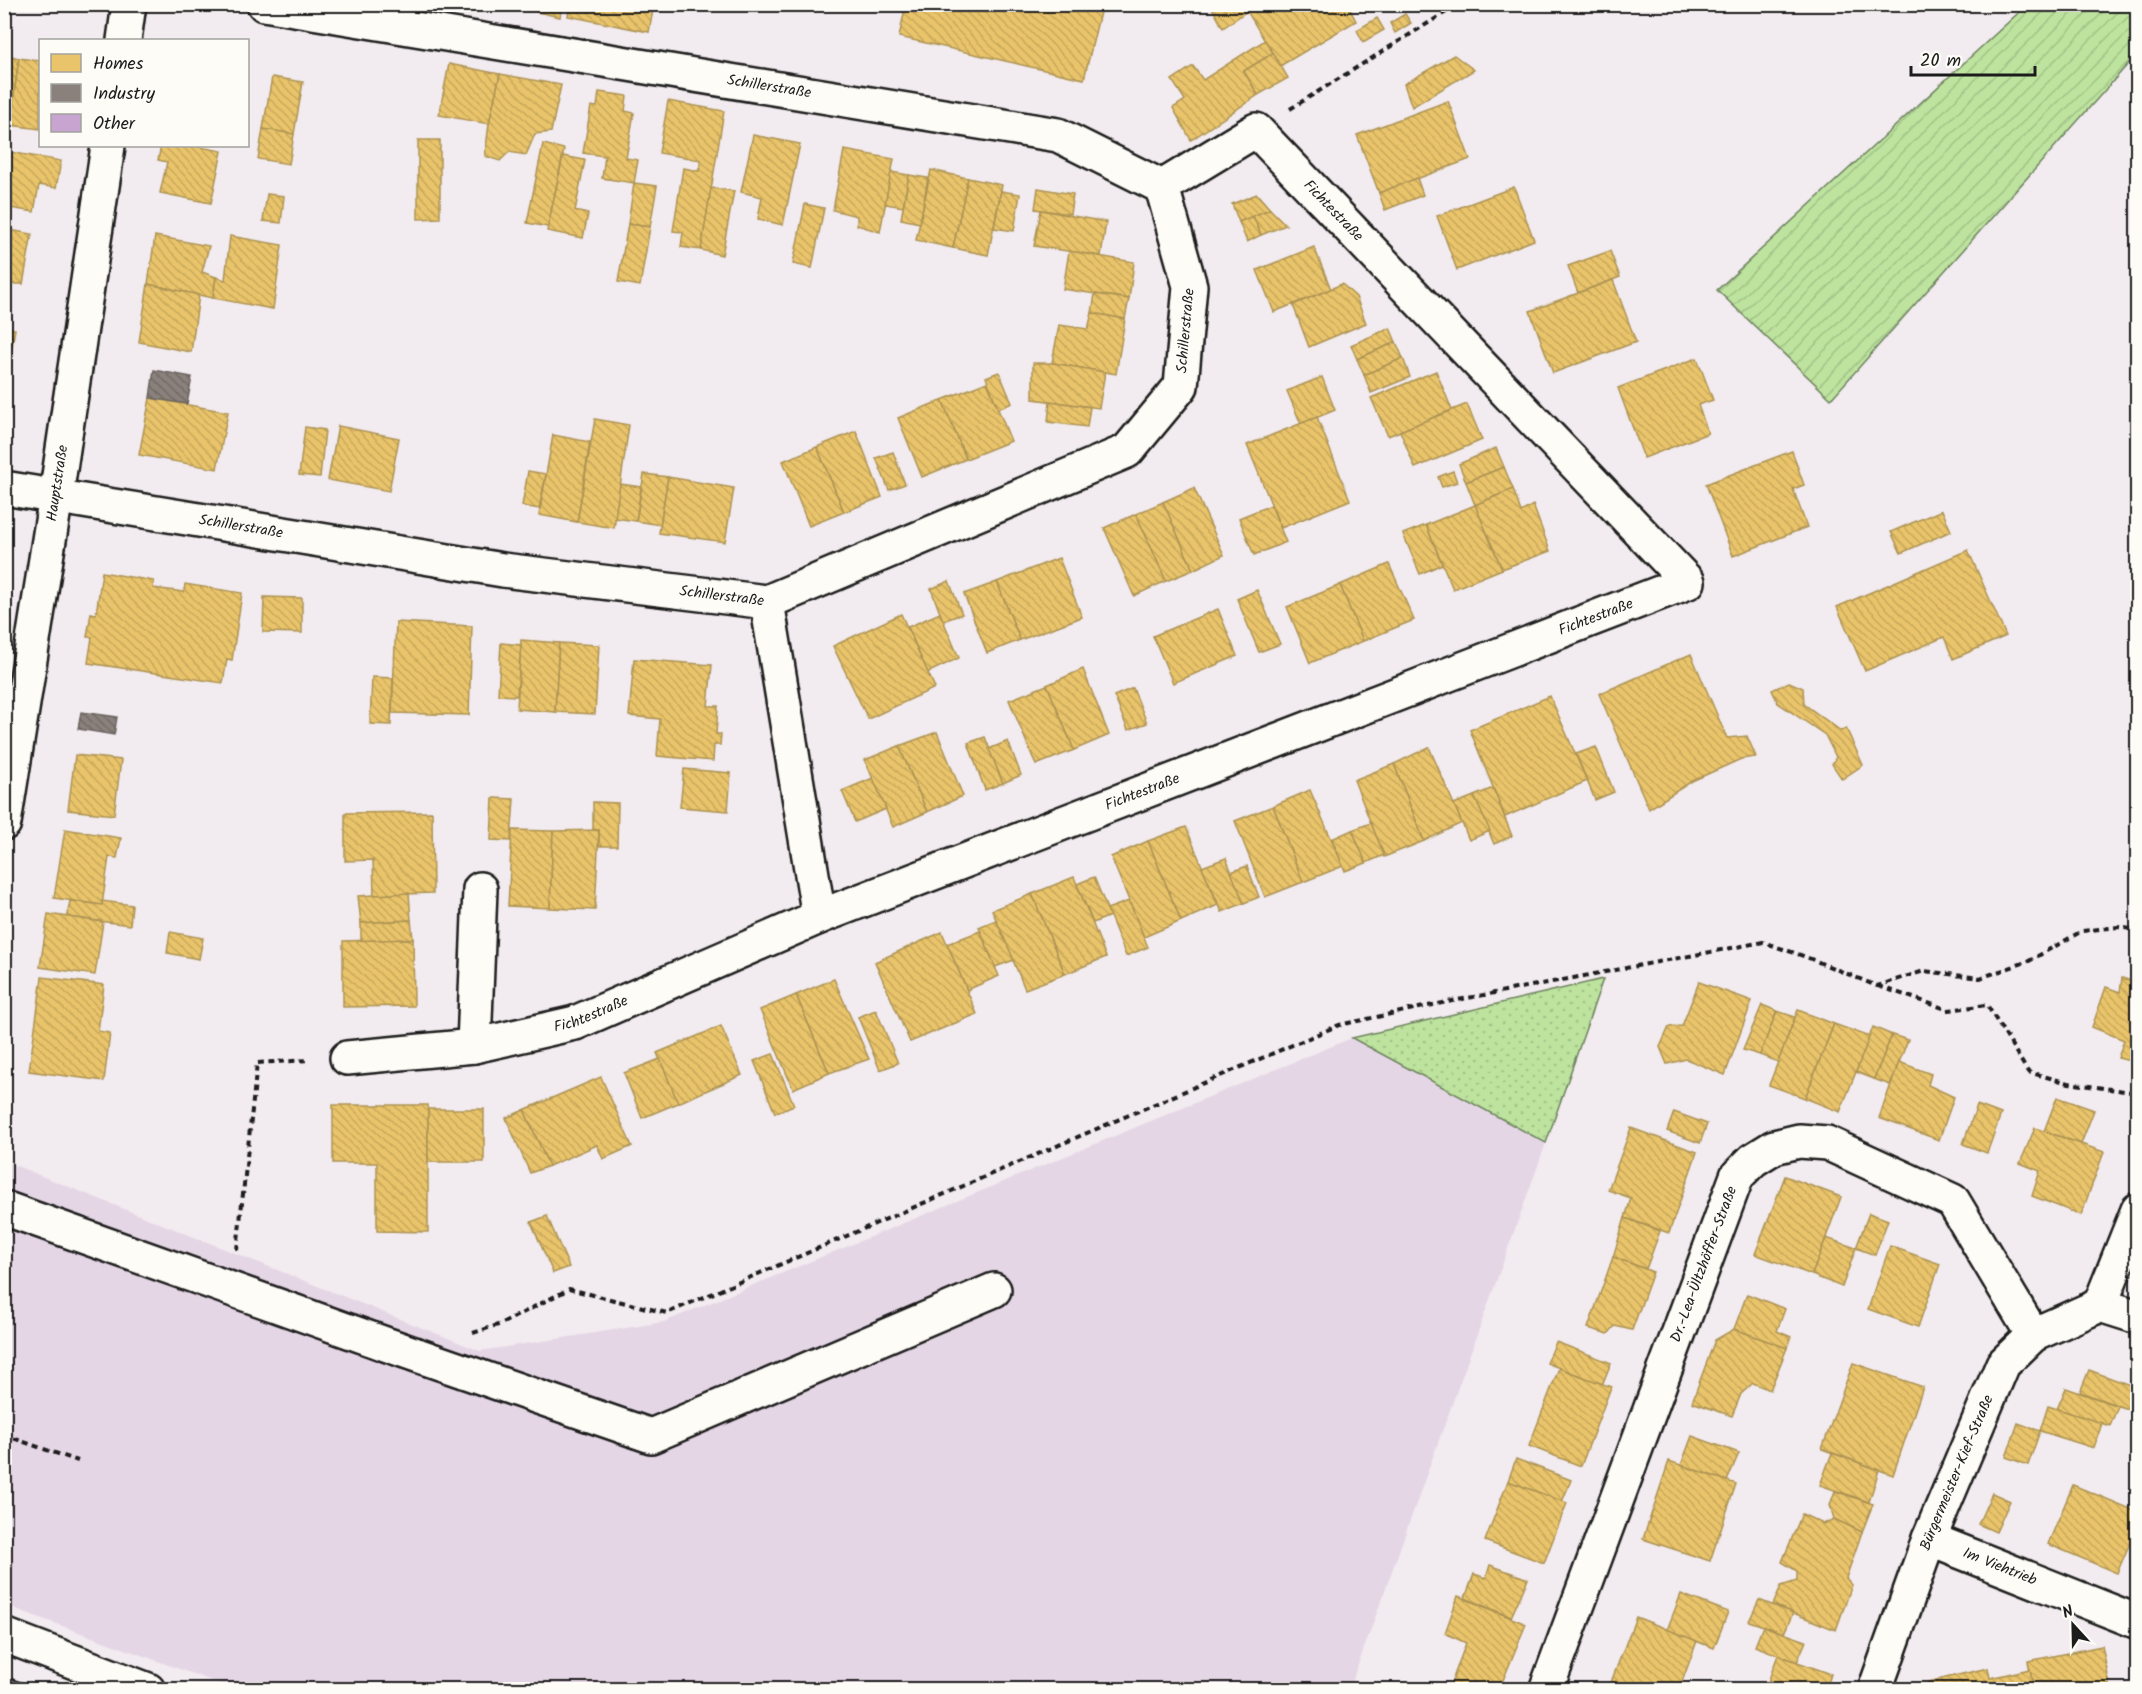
<svg xmlns="http://www.w3.org/2000/svg" width="2142" height="1694" viewBox="0 0 2142 1694" font-family="Kalam,sans-serif">
<defs>
<pattern id="grass-dots" width="8" height="8" patternUnits="userSpaceOnUse" patternTransform="scale(1.5)"><rect width="8" height="8" fill="#bde39e"/><path d="M2 2h.1M6 6h.1" fill="none" stroke="#a2c288" stroke-width="1.8" stroke-linecap="round"/></pattern>
<pattern id="garden-furrows" width="10" height="10" patternUnits="userSpaceOnUse" patternTransform="scale(1.5)"><rect width="10" height="10" fill="#bde39e"/><path d="M-1 1l2-2M0 10L10 0M9 11l2-2" fill="none" stroke="#a2c288"/></pattern>
<pattern id="homes-back-hatch" width="6" height="6" patternUnits="userSpaceOnUse" patternTransform="scale(1.5)"><rect width="6" height="6" fill="#e9c46a"/><path d="M-1 5l2 2M0 0l6 6M5-1l2 2" fill="none" stroke="#c7a85b"/></pattern>
<pattern id="industry-back-hatch" width="6" height="6" patternUnits="userSpaceOnUse" patternTransform="scale(1.5)"><rect width="6" height="6" fill="#8a817c"/><path d="M-1 5l2 2M0 0l6 6M5-1l2 2" fill="none" stroke="#706965"/></pattern>
<pattern id="building-back-hatch" width="6" height="6" patternUnits="userSpaceOnUse" patternTransform="scale(1.5)"><rect width="6" height="6" fill="#c7a5d0"/><path d="M-1 5l2 2M0 0l6 6M5-1l2 2" fill="none" stroke="#aa8db2"/></pattern>
</defs>
<rect width="100%" height="100%" fill="#f2ebef"/>
<filter id="ink" filterUnits="userSpaceOnUse"><feTurbulence type="fractalNoise" baseFrequency=".0167" numOctaves="2"/><feDisplacementMap in="SourceGraphic" scale="12" xChannelSelector="R" yChannelSelector="G"/><feConvolveMatrix kernelMatrix="1 2 1 2 8 2 1 2 1" color-interpolation-filters="sRGB"/></filter>
<g filter="url(#ink)">
<polygon fill="#e5d6e6" points="1352,1038 1546,1143 1349,1690 234,1689 5,1605 4,1161 480,1351 664,1322"/>
<polygon fill="url(#grass-dots)" stroke="#6c805d" stroke-width="1.5" points="1603,979 1546,1143 1352,1038"/>
<polygon fill="url(#garden-furrows)" stroke="#6c805d" stroke-width="1.5" points="2027,5 2137,5 2137,54 1831,399 1717,290"/>
<g fill="url(#homes-back-hatch)" stroke="#ac9253" stroke-width="1.5">
<polygon points="539,4 562,4 560,17 537,12"/>
<polygon points="570,4 654,4 649,32 568,16"/>
<polygon points="906,4 1102,4 1084,79 899,37"/>
<polygon points="1210,4 1347,4 1356,21 1280,66 1247,11 1223,28"/>
<polygon points="1405,14 1411,23 1395,33 1390,23"/>
<polygon points="1377,18 1384,30 1363,42 1357,30"/>
<polygon points="1265,40 1273,53 1244,71 1258,95 1191,140 1173,108 1185,100 1172,80 1193,66 1203,80"/>
<polygon points="1273,53 1288,78 1258,95 1244,71"/>
<polygon points="4,54 19,58 10,125 4,123"/>
<polygon points="1454,55 1474,70 1412,107 1404,84"/>
<polygon points="19,58 40,61 40,129 10,125"/>
<polygon points="449,64 500,74 489,124 439,115"/>
<polygon points="500,74 561,85 551,132 535,134 526,155 509,152 500,161 485,156 489,124"/>
<polygon points="272,77 303,82 294,134 263,129"/>
<polygon points="599,92 627,96 625,111 634,113 626,158 638,160 634,183 602,178 605,156 583,153 591,106 597,107"/>
<polygon points="668,101 724,111 701,250 681,247 683,232 673,231 683,168 699,171 701,160 659,153"/>
<polygon points="1448,101 1470,159 1379,193 1357,135"/>
<polygon points="263,129 294,134 289,164 258,159"/>
<polygon points="753,135 800,144 783,225 758,219 762,197 741,192"/>
<polygon points="418,140 440,140 440,218 418,219"/>
<polygon points="543,144 564,149 548,227 527,223"/>
<polygon points="161,146 195,146 222,151 211,203 160,193 167,162 158,160"/>
<polygon points="844,150 894,159 880,232 857,225 857,216 833,210"/>
<polygon points="4,151 61,161 56,188 39,185 34,212 4,207"/>
<polygon points="563,156 585,160 575,211 588,214 583,238 547,231"/>
<polygon points="931,170 968,178 953,248 916,240"/>
<polygon points="891,172 909,175 903,207 885,204"/>
<polygon points="909,175 928,178 920,223 901,219"/>
<polygon points="968,178 1002,185 988,255 953,248"/>
<polygon points="1417,178 1423,195 1385,210 1379,193"/>
<polygon points="634,183 657,186 650,227 628,224"/>
<polygon points="1514,187 1534,240 1457,270 1437,216"/>
<polygon points="711,188 734,191 722,255 701,250"/>
<polygon points="1038,188 1073,194 1070,214 1035,209"/>
<polygon points="1001,191 1020,194 1014,231 994,228"/>
<polygon points="267,194 284,196 281,223 263,221"/>
<polygon points="1257,194 1270,209 1239,222 1232,204"/>
<polygon points="805,204 824,208 812,268 793,264"/>
<polygon points="1270,209 1286,225 1261,235 1253,216"/>
<polygon points="1041,210 1106,222 1101,256 1034,246"/>
<polygon points="1253,216 1261,235 1247,242 1239,222"/>
<polygon points="628,224 650,227 640,286 618,282"/>
<polygon points="4,229 32,234 23,284 4,284"/>
<polygon points="155,236 209,246 202,272 216,277 213,298 148,284"/>
<polygon points="230,236 282,245 273,309 213,298 216,277 225,280"/>
<polygon points="1314,247 1331,289 1274,312 1257,270"/>
<polygon points="1069,251 1134,262 1129,299 1063,289"/>
<polygon points="1610,251 1620,277 1578,293 1568,266"/>
<polygon points="1613,280 1636,342 1553,373 1530,311"/>
<polygon points="148,284 199,295 191,352 139,342"/>
<polygon points="1342,284 1356,297 1366,323 1309,347 1293,305"/>
<polygon points="1095,294 1129,299 1125,319 1092,313"/>
<polygon points="1092,313 1125,319 1116,374 1052,363 1059,325 1088,329"/>
<polygon points="4,327 15,329 4,393"/>
<polygon points="1390,328 1396,342 1357,359 1351,345"/>
<polygon points="1396,342 1403,358 1364,375 1357,359"/>
<polygon points="1403,358 1410,377 1371,393 1364,375"/>
<polygon points="1697,358 1713,400 1698,405 1708,433 1644,458 1618,388"/>
<polygon points="1033,363 1052,363 1105,372 1099,408 1033,399"/>
<polygon points="1436,371 1452,410 1388,436 1371,398"/>
<polygon points="999,372 1012,403 998,409 986,377"/>
<polygon points="1322,377 1335,410 1301,424 1287,391"/>
<polygon points="987,382 1011,441 966,459 942,400"/>
<polygon points="150,398 228,412 217,469 139,455"/>
<polygon points="942,400 966,459 922,477 898,418"/>
<polygon points="1050,401 1090,407 1087,427 1048,422"/>
<polygon points="1467,404 1482,440 1415,468 1400,431"/>
<polygon points="1317,417 1350,500 1281,528 1247,445"/>
<polygon points="595,419 629,425 614,528 577,522"/>
<polygon points="338,426 399,438 389,491 328,480"/>
<polygon points="305,427 325,430 320,477 299,475"/>
<polygon points="856,431 882,497 844,512 817,447"/>
<polygon points="553,435 590,442 577,522 539,515"/>
<polygon points="817,447 844,512 809,526 783,461"/>
<polygon points="1496,448 1504,467 1466,482 1459,464"/>
<polygon points="1792,451 1804,485 1793,489 1807,527 1733,556 1706,484"/>
<polygon points="893,452 905,484 889,490 876,458"/>
<polygon points="1504,467 1513,489 1475,505 1466,482"/>
<polygon points="528,471 546,474 539,509 522,506"/>
<polygon points="1453,471 1457,482 1442,487 1438,477"/>
<polygon points="644,474 668,477 660,525 636,521"/>
<polygon points="668,477 734,488 725,542 659,533"/>
<polygon points="620,484 641,487 636,521 615,518"/>
<polygon points="1194,488 1224,555 1193,570 1163,502"/>
<polygon points="1513,489 1521,512 1533,505 1550,551 1502,569 1475,505"/>
<polygon points="1163,502 1193,570 1166,581 1136,514"/>
<polygon points="1271,505 1286,542 1254,555 1239,518"/>
<polygon points="1475,505 1502,569 1453,589 1426,525"/>
<polygon points="1942,510 1951,531 1901,553 1891,532"/>
<polygon points="1136,514 1166,581 1134,596 1104,528"/>
<polygon points="1426,525 1442,564 1420,574 1403,534"/>
<polygon points="1968,550 2006,636 1953,659 1944,637 1865,671 1837,607"/>
<polygon points="1059,558 1082,617 1020,640 997,582"/>
<polygon points="1389,564 1414,620 1363,641 1340,585"/>
<polygon points="102,572 154,581 153,588 184,592 185,584 242,593 232,660 227,659 223,683 88,663 92,637 87,637 91,613 96,614"/>
<polygon points="949,581 962,614 943,621 931,589"/>
<polygon points="997,582 1020,640 987,653 964,594"/>
<polygon points="1340,585 1363,641 1310,663 1287,607"/>
<polygon points="1257,590 1280,644 1259,652 1237,599"/>
<polygon points="264,597 302,598 302,633 263,632"/>
<polygon points="1218,609 1237,656 1173,683 1153,636"/>
<polygon points="940,613 959,658 927,673 908,627"/>
<polygon points="901,614 935,688 868,719 833,646"/>
<polygon points="396,622 472,626 469,715 392,713"/>
<polygon points="521,640 559,643 555,712 517,709"/>
<polygon points="501,643 521,645 517,696 498,695"/>
<polygon points="559,643 599,645 595,714 555,712"/>
<polygon points="1691,654 1727,738 1747,736 1756,757 1741,759 1692,781 1649,809 1599,694"/>
<polygon points="634,659 712,665 708,706 718,706 716,734 721,734 720,745 714,745 713,761 657,756 660,719 629,716"/>
<polygon points="1083,669 1109,735 1074,750 1047,685"/>
<polygon points="372,677 393,678 391,725 370,724"/>
<polygon points="1789,682 1803,688 1804,704 1841,731 1846,728 1863,765 1842,779 1832,764 1836,757 1825,735 1778,703 1772,690"/>
<polygon points="1047,685 1074,750 1036,765 1009,700"/>
<polygon points="1133,688 1147,723 1128,730 1114,696"/>
<polygon points="1550,696 1587,781 1505,817 1470,730"/>
<polygon points="937,732 963,796 927,812 899,746"/>
<polygon points="985,737 1003,783 985,790 968,743"/>
<polygon points="1008,741 1021,775 1003,783 989,749"/>
<polygon points="899,746 927,812 893,827 865,760"/>
<polygon points="1429,747 1462,823 1424,841 1394,764"/>
<polygon points="1596,747 1614,792 1595,800 1576,754"/>
<polygon points="75,755 121,760 114,815 68,810"/>
<polygon points="1394,764 1424,841 1384,857 1354,780"/>
<polygon points="684,769 731,773 728,811 680,807"/>
<polygon points="873,778 886,809 855,822 842,791"/>
<polygon points="1493,788 1512,836 1494,844 1474,796"/>
<polygon points="1310,790 1343,866 1303,882 1273,806"/>
<polygon points="1474,796 1490,831 1469,840 1454,804"/>
<polygon points="493,798 514,799 511,841 491,840"/>
<polygon points="593,802 618,803 617,846 599,846 599,830 593,830"/>
<polygon points="1273,806 1303,882 1265,897 1235,821"/>
<polygon points="432,812 433,893 374,895 373,860 345,861 345,813"/>
<polygon points="1371,823 1384,855 1366,863 1352,830"/>
<polygon points="1186,827 1218,905 1181,921 1148,841"/>
<polygon points="65,829 121,838 117,858 109,857 102,905 54,898"/>
<polygon points="512,830 553,831 550,908 508,906"/>
<polygon points="599,830 595,910 550,908 553,831"/>
<polygon points="1352,830 1366,863 1345,871 1332,839"/>
<polygon points="1148,841 1181,921 1144,937 1111,857"/>
<polygon points="1226,858 1244,903 1222,912 1202,867"/>
<polygon points="1247,866 1259,897 1244,903 1231,872"/>
<polygon points="1074,877 1106,957 1065,974 1032,894"/>
<polygon points="1094,877 1110,916 1093,923 1077,884"/>
<polygon points="409,893 411,920 361,923 358,896"/>
<polygon points="1032,894 1065,974 1025,989 992,910"/>
<polygon points="70,901 102,905 102,901 132,905 130,925 67,917"/>
<polygon points="1129,901 1148,947 1126,956 1107,909"/>
<polygon points="48,914 103,922 95,975 40,967"/>
<polygon points="411,920 413,939 361,941 361,923"/>
<polygon points="996,920 1014,960 995,967 979,927"/>
<polygon points="980,931 999,976 967,990 947,944"/>
<polygon points="170,932 203,938 199,959 167,953"/>
<polygon points="942,932 977,1014 910,1042 875,962"/>
<polygon points="413,939 414,1006 343,1007 343,941"/>
<polygon points="42,977 104,985 98,1031 110,1033 104,1081 29,1071"/>
<polygon points="2122,978 2138,983 2138,1063 2118,1058 2124,1040 2092,1027 2106,987 2120,992"/>
<polygon points="834,979 869,1059 829,1073 796,995"/>
<polygon points="1699,982 1752,1001 1725,1075 1686,1059 1667,1064 1660,1047 1669,1027 1682,1026"/>
<polygon points="796,995 829,1073 793,1089 760,1010"/>
<polygon points="1762,1005 1777,1011 1760,1055 1743,1050"/>
<polygon points="876,1010 898,1063 880,1070 858,1017"/>
<polygon points="1798,1010 1834,1024 1805,1098 1769,1085"/>
<polygon points="1777,1011 1795,1017 1778,1062 1760,1055"/>
<polygon points="1834,1024 1870,1037 1840,1112 1805,1098"/>
<polygon points="721,1026 742,1075 678,1103 657,1053"/>
<polygon points="1873,1027 1892,1035 1874,1079 1856,1072"/>
<polygon points="1892,1035 1908,1040 1890,1085 1874,1079"/>
<polygon points="773,1054 794,1105 775,1113 754,1061"/>
<polygon points="660,1059 678,1103 642,1118 624,1073"/>
<polygon points="1899,1062 1931,1074 1928,1085 1954,1097 1939,1140 1879,1118"/>
<polygon points="601,1077 632,1146 603,1159 597,1145 549,1166 524,1110"/>
<polygon points="2057,1097 2094,1110 2081,1144 2044,1131"/>
<polygon points="333,1105 428,1105 428,1232 377,1231 377,1163 333,1163"/>
<polygon points="1977,1105 2001,1114 1987,1153 1963,1144"/>
<rect x="428" y="1109" width="56" height="53"/>
<polygon points="524,1110 549,1166 530,1173 506,1118"/>
<polygon points="1674,1112 1707,1124 1700,1143 1667,1131"/>
<polygon points="1631,1128 1697,1152 1669,1233 1625,1218 1631,1198 1608,1190"/>
<polygon points="2035,1128 2104,1152 2081,1215 2032,1196 2040,1171 2020,1163"/>
<polygon points="1785,1176 1841,1197 1812,1275 1755,1254"/>
<polygon points="1869,1213 1888,1220 1875,1255 1856,1248"/>
<polygon points="547,1216 569,1267 553,1273 531,1222"/>
<polygon points="1625,1218 1660,1231 1646,1269 1613,1257"/>
<polygon points="1826,1238 1856,1248 1842,1287 1812,1275"/>
<polygon points="1890,1246 1940,1264 1918,1327 1868,1309"/>
<polygon points="1613,1257 1653,1272 1632,1330 1615,1326 1608,1334 1588,1328"/>
<polygon points="1747,1294 1785,1309 1777,1331 1791,1337 1787,1348 1734,1329"/>
<polygon points="1734,1329 1787,1348 1770,1390 1753,1383 1741,1394 1732,1416 1692,1402 1715,1340"/>
<polygon points="1556,1342 1611,1363 1602,1385 1547,1363"/>
<polygon points="1853,1363 1923,1387 1893,1475 1822,1449"/>
<polygon points="1559,1368 1611,1387 1581,1466 1529,1446"/>
<polygon points="2089,1370 2138,1388 2138,1398 2133,1411 2080,1392"/>
<polygon points="2066,1388 2118,1406 2110,1426 2057,1409"/>
<polygon points="2048,1406 2102,1423 2094,1448 2040,1431"/>
<polygon points="2018,1423 2040,1431 2028,1465 2006,1457"/>
<polygon points="1692,1436 1739,1453 1727,1481 1681,1465"/>
<polygon points="1832,1453 1879,1470 1869,1502 1820,1485"/>
<polygon points="1516,1459 1571,1480 1562,1502 1508,1481"/>
<polygon points="1669,1461 1736,1484 1710,1561 1643,1539"/>
<polygon points="1508,1481 1567,1503 1544,1563 1485,1541"/>
<polygon points="2073,1485 2138,1512 2138,1524 2117,1573 2048,1544"/>
<polygon points="1835,1491 1873,1504 1862,1532 1834,1519 1830,1505"/>
<polygon points="1992,1493 2010,1501 1996,1532 1978,1524"/>
<polygon points="1802,1514 1823,1524 1834,1519 1862,1532 1846,1578 1852,1585 1836,1630 1773,1605 1781,1586 1797,1581 1797,1571 1782,1562"/>
<polygon points="1490,1565 1528,1579 1511,1617 1465,1598 1474,1574 1486,1578"/>
<polygon points="1681,1594 1728,1612 1714,1648 1667,1630"/>
<polygon points="1458,1596 1526,1624 1499,1690 1463,1690 1451,1684 1466,1643 1445,1633"/>
<polygon points="1759,1600 1793,1613 1784,1633 1749,1621"/>
<polygon points="1636,1617 1697,1641 1679,1690 1608,1690"/>
<polygon points="1763,1626 1806,1641 1797,1662 1755,1646"/>
<polygon points="2102,1646 2111,1690 2034,1690 2028,1661"/>
<polygon points="1778,1655 1831,1674 1826,1690 1765,1690"/>
<polygon points="1988,1668 1990,1678 2030,1669 2034,1690 1930,1690 1928,1682"/>
</g>
<g fill="url(#industry-back-hatch)" stroke="#69635f" stroke-width="1.5">
<polygon points="154,370 192,377 187,404 150,398"/>
<polygon points="81,712 117,717 114,735 78,729"/>
</g>
<polygon fill="url(#building-back-hatch)" stroke="#1c1c1c" stroke-width="1.5" points="4,1676 43,1690 4,1690"/>
<g fill="none" stroke-linecap="round" stroke-linejoin="round">
<defs>
<g id="minor">
<polyline points="124,40 129,4"/>
<path id="s1" d="M4,488L503,570L767,602L1127,451L1181,386L1190,286L1162,187L1058,135L264,4"/>
<path id="s2" d="M767,602L819,917L1688,582L1256,130L1162,187"/>
<path id="s3" d="M4,823L56,496L108,146"/>
<polyline points="474,1046 480,889"/>
<path id="s4" d="M347,1058L474,1046L575,1023L819,917"/>
<polyline points="4,1208 388,1345 651,1436 994,1290"/>
<polyline points="2100,1305 2138,1210"/>
<path id="s5" d="M1929,1539L2138,1622"/>
<polyline points="4,1635 148,1690"/>
<path id="s6" d="M1546,1690L1737,1176L1753,1160L1774,1147L1799,1141L1827,1143L1953,1201L2033,1335"/>
<path id="s7" d="M1877,1690V1684L1929,1539L2003,1364L2033,1335L2100,1305L2138,1317"/>
</g>
</defs>
<use href="#minor" stroke="#1c1c1c" stroke-width="38"/>
<g stroke="#1c1c1c" stroke-width="4" stroke-dasharray="6 4.5" stroke-linecap="butt">
<polyline points="1290,109 1459,4"/>
<polyline points="1878,986 1949,1010 1987,1005 2028,1072 2069,1083 2138,1093"/>
<polyline points="237,1250 257,1063 310,1060"/>
<polyline points="473,1333 501,1324 569,1289 667,1313 1339,1025 1447,1002 1763,942 1806,957 1877,986 1924,971 1980,978 2029,961 2082,931 2118,927 2138,930"/>
<polyline points="4,1435 78,1461"/>
</g>
<use href="#minor" stroke="#fdfcf7" stroke-width="33"/>
</g>
</g>
<g text-anchor="middle" dominant-baseline="central" stroke-width="6" stroke-linejoin="round" paint-order="stroke">
<g font-size="15" fill="#1c1c1c" stroke="#fdfcf7">
<text transform="translate(769 87) rotate(9)">Schillerstraße</text>
<text transform="translate(1333 211) rotate(46)">Fichtestraße</text>
<text stroke="none"><textPath href="#s1" startOffset="1302">Schillerstraße</textPath></text>
<text stroke="none"><textPath href="#s3" startOffset="344">Hauptstraße</textPath></text>
<text stroke="none"><textPath href="#s1" startOffset="240">Schillerstraße</textPath></text>
<text stroke="none"><textPath href="#s1" startOffset="726">Schillerstraße</textPath></text>
<text stroke="none"><textPath href="#s2" startOffset="1152">Fichtestraße</textPath></text>
<text stroke="none"><textPath href="#s2" startOffset="666">Fichtestraße</textPath></text>
<text stroke="none"><textPath href="#s4" startOffset="249">Fichtestraße</textPath></text>
<text stroke="none"><textPath href="#s6" startOffset="454">Dr.-Lea-Ültzhöffer-Straße</textPath></text>
<text stroke="none"><textPath href="#s7" startOffset="232">Bürgermeister-Kief-Straße</textPath></text>
<text stroke="none"><textPath href="#s5" startOffset="76">Im Viehtrieb</textPath></text>
</g>
</g>
<rect width="2142" height="1694" fill="none" stroke="#fdfcf7" stroke-width="24"/>
<rect x="12" y="12" width="2118" height="1670" fill="none" stroke="#1c1c1c" stroke-width="2" filter="url(#ink)"/>
<rect x="39" y="39" width="210" height="108" fill="#fdfcf7" stroke="#a3a29f" stroke-width="1.5"/>
<rect x="51" y="54" width="30" height="18" fill="#e9c46a" stroke="#a3a29f" stroke-width="1.5"/>
<text x="93" y="69" font-size="18" fill="#1c1c1c">Homes</text>
<rect x="51" y="84" width="30" height="18" fill="#8a817c" stroke="#a3a29f" stroke-width="1.5"/>
<text x="93" y="99" font-size="18" fill="#1c1c1c">Industry</text>
<rect x="51" y="114" width="30" height="18" fill="#c7a5d0" stroke="#a3a29f" stroke-width="1.5"/>
<text x="93" y="129" font-size="18" fill="#1c1c1c">Other</text>
<g transform="translate(2073 1625) rotate(338)" stroke="#fdfcf7" stroke-width="4.5" paint-order="stroke">
<path d="M0-4.5L10 22L0 15L-10 22Z" fill="#1c1c1c"/>
<text y="-9" font-size="16" font-weight="bold" text-anchor="middle" fill="#1c1c1c">N</text>
</g>
<path d="M1911 66v9h124v-9" fill="none" stroke="#1c1c1c" stroke-width="3"/>
<text x="1920" y="66" font-size="18" fill="#1c1c1c" stroke="#fdfcf7" stroke-width="4.5" paint-order="stroke">20 m</text>
</svg>
